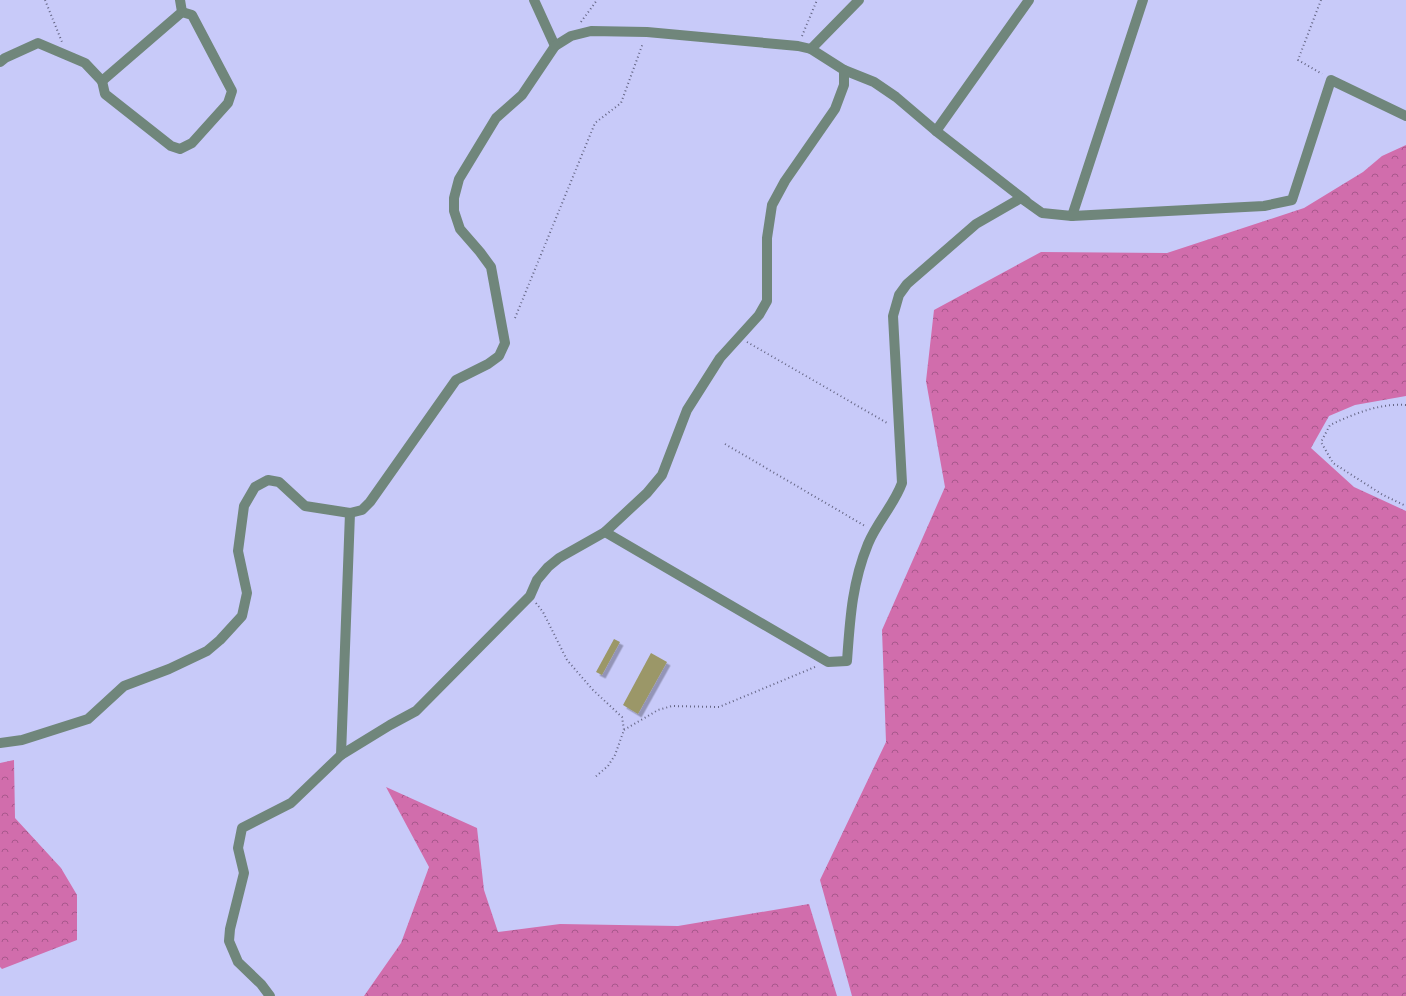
<svg xmlns="http://www.w3.org/2000/svg" width="1406" height="996" viewBox="0 0 1406 996" font-family="'Archivo Narrow',sans-serif">
<defs>
<pattern id="forest-crowns" width="20" height="18" patternUnits="userSpaceOnUse"><rect width="20" height="18" fill="#d16dac"/><path d="M2 6a3 3 0 1 1 6 0M12 15a3 3 0 1 1 6 0" fill="none" stroke="#a8588c"/></pattern>
<filter id="shadow"><feDropShadow dx="3.5" dy="3.5" stdDeviation="0" flood-color="#0004"/></filter>
</defs>
<rect width="100%" height="100%" fill="#c8caf9"/>
<g fill="url(#forest-crowns)">
<polygon points="1406,145 1406,396 1355,405 1329,416 1311,448 1354,487 1406,511 1406,996 852,996 820,880 886,742 882,630 945,487 926,381 934,310 1041,252 1167,253 1304,208 1363,172 1382,156"/>
<polygon points="14,760 15,818 61,868 77,895 77,940 2,969 0,967 0,763"/>
<polygon points="386,787 477,828 484,890 498,932 560,924 678,926 809,904 837,996 364,996 401,943 429,867"/>
</g>
<g fill="#9b9767" filter="url(#shadow)">
<polygon points="614,639 620,642 602,675 596,672"/>
<polygon points="651,653 667,662 638,714 623,705"/>
</g>
<g fill="none" stroke-linecap="round" stroke-linejoin="round">
<g stroke="#656685" stroke-width="2" stroke-dasharray="1 3" stroke-linecap="butt">
<polyline points="45,0 62,42"/>
<polyline points="1321,0 1298,60 1322,74"/>
<polyline points="581,22 597,0"/>
<polyline points="802,36 817,0"/>
<polyline points="515,318 595,123 621,103 643,43"/>
<polyline points="747,342 889,424"/>
<path d="M1406,405C1379,403 1354,414 1330,425L1321,442L1333,463L1383,495L1406,506"/>
<polyline points="725,444 865,526"/>
<polyline points="536,603 543,612 567,660 593,690 622,717 624,730 615,755 608,766 594,778"/>
<polyline points="624,730 658,710 672,706 719,707 815,667"/>
</g>
<g stroke="#70867b" stroke-width="10">
<polyline points="534,0 555,46"/>
<polyline points="859,0 811,49 844,70 874,82 896,97 936,131 1029,0"/>
<polyline points="0,62 5,58 38,43 85,63 102,81 182,12 180,0"/>
<polyline points="102,81 105,94 171,146 180,149 192,143 228,103 232,91 192,15 182,12"/>
<polyline points="936,131 1026,201"/>
<polyline points="1072,216 1143,0"/>
<path d="M605,532L828,662L847,661C850,619 852,583 868,544C877,522 894,505 902,483L893,316L899,295L907,284L976,224L1021,198L1042,213L1072,216L1264,206L1292,200L1331,80L1406,116"/>
<polyline points="0,743 22,740 88,719 124,686 169,669 207,651 220,640 242,616 247,593 238,551 244,506 255,487 268,480 279,482 305,506 350,513 362,510 370,502 456,380 488,364 499,356 505,343 491,267 480,252 460,229 454,211 454,198 459,179 496,118 522,95 555,46 571,36 591,31 647,32 798,46 811,49"/>
<polyline points="341,755 350,513"/>
<polyline points="270,996 261,984 238,962 229,941 230,929 244,873 238,848 242,828 291,803 341,755 390,725 416,711 530,596 537,580 548,567 559,558 605,532 647,493 662,475 687,410 720,358 759,315 767,301 767,238 772,205 785,181 835,109 844,85 844,70"/>
</g>
</g>
</svg>
